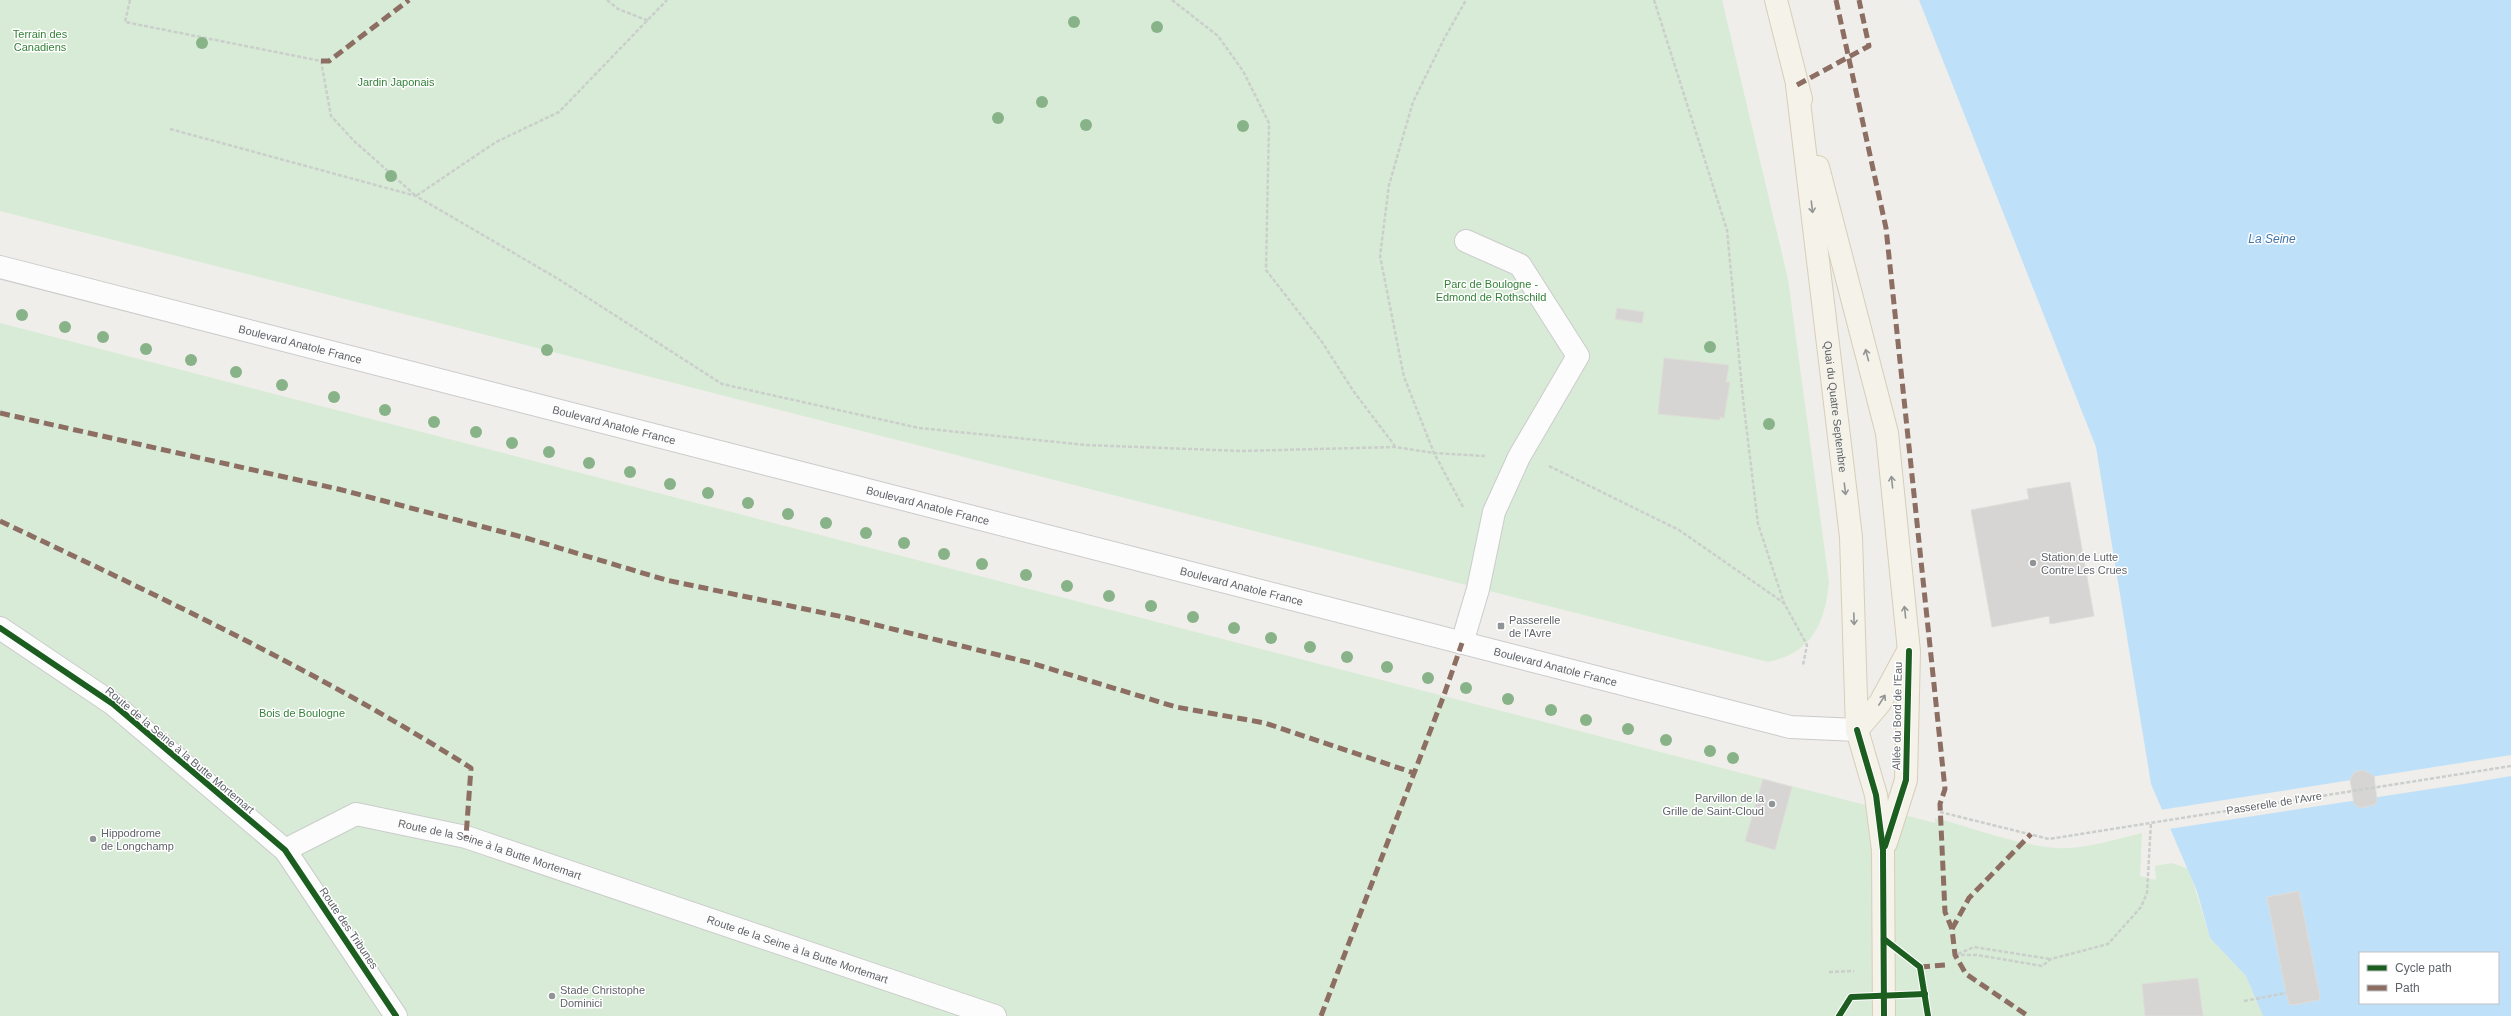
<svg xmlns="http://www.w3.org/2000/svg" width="2511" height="1016" viewBox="0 0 2511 1016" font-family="Arial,sans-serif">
<rect width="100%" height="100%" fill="#efeeea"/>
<g fill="#d8ebd6">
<path d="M0,0H1722L1788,279L1829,582C1825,623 1812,653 1768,662L0,211Z"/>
<path d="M0,323L1935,823V818C1974,828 2016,845 2057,848C2082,850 2117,839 2142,833L2140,876L2156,880L2155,866L2172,863L2189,869L2210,938L2246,976L2263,1016H0Z"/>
</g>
<path fill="#bfe0f9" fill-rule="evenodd" d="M1919,0H2511V1016H2263L2246,976L2210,938L2197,891L2151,784L2096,447ZM2360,953H2498V1003H2360Z"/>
<polygon fill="#efeeea" points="2511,755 2511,776 2470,783 2169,829 2160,810"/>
<g fill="#d6d5d3" stroke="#deddd9">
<polygon points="1617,308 1644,312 1642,323 1615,319"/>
<polygon points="1664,358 1729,365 1726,382 1730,382 1724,418 1720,417 1720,420 1658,414"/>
<polygon points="2070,482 2094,616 2050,624 2049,616 1992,627 1971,510 2029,499 2027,489"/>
<polygon points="2363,770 2374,776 2377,801 2374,805 2361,808 2354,804 2350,779 2355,772"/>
<polygon points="1763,779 1792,787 1775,850 1745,841"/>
<polygon points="2299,891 2320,997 2319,1000 2294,1005 2289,1004 2286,993 2267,897"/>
<polygon points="2198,978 2203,1016 2145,1016 2142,984"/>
</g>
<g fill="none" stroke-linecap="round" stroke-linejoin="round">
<defs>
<g id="lane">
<polyline points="0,628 113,704 285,850 396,1016"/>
<polyline points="1462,643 1478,589 1494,512 1519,457 1578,356 1520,265 1466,241"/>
<path id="s1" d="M285,850L356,814L466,837L995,1016"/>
</g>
<g id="secondary">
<path id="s2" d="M0,267L1790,727L1857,730"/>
</g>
<g id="primary">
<polyline points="1776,0 1801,99"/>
<path id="s3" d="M1797,85L1851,537L1857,730L1876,795L1883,850L1884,1016"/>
<polyline points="1818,167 1887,433 1909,651 1906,780 1886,843"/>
<polyline points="1857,730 1880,703 1907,653"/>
</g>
</defs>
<use href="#lane" stroke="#cbcccc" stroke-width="24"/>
<use href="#secondary" stroke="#cacacb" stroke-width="24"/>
<use href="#primary" stroke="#d7ceb8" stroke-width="24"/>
<g stroke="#cacfcc" stroke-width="2.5" stroke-dasharray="4 2" stroke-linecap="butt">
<polyline points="130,0 125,22 321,61 331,116 354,141 416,196 496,142 559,112 667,0"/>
<polyline points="607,0 618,9 649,21"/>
<polyline points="1172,0 1218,36 1243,71 1269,123 1266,270 1322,342 1354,392 1395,446"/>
<polyline points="1654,0 1727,230 1743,399 1758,524 1784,603 1807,645 1803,665"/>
<polyline points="170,129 416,196 560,280 722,384 919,428 1086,445 1241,451 1395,447 1434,453 1485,456"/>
<polyline points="1549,466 1679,530 1784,603"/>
<polyline points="1463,507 1434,453 1404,377 1380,256 1389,185 1413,102 1444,39 1466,0"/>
<polyline points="1940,812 2049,839 2511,766"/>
<polyline points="1958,954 1974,947 2050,959"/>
<polyline points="1955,955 1977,955 2042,966 2051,959 2108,944 2141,907 2147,893 2151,822"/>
<polyline points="1829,972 1854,971"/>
<polyline points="2244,1001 2286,993"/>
</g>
<use href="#lane" stroke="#fdfcfc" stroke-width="22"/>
<use href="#secondary" stroke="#fdfcfc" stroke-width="22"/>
<use href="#primary" stroke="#f4f2e9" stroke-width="22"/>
<g stroke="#8d6e63" stroke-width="5" stroke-dasharray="10 5" stroke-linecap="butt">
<polyline points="1836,0 1886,228 1945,789 1940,804 1945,912 1952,929 1955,955 1966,974 2028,1016"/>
<polyline points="321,61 329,61 409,0"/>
<polyline points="1797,85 1869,46 1859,0"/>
<polyline points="0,413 338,489 526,538 666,580 848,618 1031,663 1176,707 1265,723 1414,773"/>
<path d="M0,521C160,597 322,673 471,768L466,837"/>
<polyline points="1952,929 1969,898 2031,834"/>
<polyline points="1920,967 1946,965"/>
<polyline points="1321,1016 1444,695 1462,643"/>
</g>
<defs>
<g id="cycleway">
<polyline points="0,628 113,704 285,850 396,1016"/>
<polyline points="1857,730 1876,795 1883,850 1884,1016"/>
<polyline points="1885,846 1906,780 1909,651"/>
<polyline points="1884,939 1920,967 1928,1016"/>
<polyline points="1839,1016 1851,997 1925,994"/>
</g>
</defs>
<use href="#cycleway" stroke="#fff" stroke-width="8"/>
<use href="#cycleway" stroke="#1b5e20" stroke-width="6"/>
</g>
<g fill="#88b388">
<circle cx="1074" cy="22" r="6"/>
<circle cx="1157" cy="27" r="6"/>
<circle cx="202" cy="43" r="6"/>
<circle cx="1042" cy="102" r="6"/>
<circle cx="998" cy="118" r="6"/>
<circle cx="1086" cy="125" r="6"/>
<circle cx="1243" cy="126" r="6"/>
<circle cx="391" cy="176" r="6"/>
<circle cx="22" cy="315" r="6"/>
<circle cx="65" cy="327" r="6"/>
<circle cx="103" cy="337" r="6"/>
<circle cx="1710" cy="347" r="6"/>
<circle cx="146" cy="349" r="6"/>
<circle cx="547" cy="350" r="6"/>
<circle cx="191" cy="360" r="6"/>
<circle cx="236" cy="372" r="6"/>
<circle cx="282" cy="385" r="6"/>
<circle cx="334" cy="397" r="6"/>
<circle cx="385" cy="410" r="6"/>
<circle cx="434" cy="422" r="6"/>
<circle cx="1769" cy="424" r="6"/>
<circle cx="476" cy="432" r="6"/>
<circle cx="512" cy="443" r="6"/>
<circle cx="549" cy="452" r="6"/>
<circle cx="589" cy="463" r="6"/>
<circle cx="630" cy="472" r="6"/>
<circle cx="670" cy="484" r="6"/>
<circle cx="708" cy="493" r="6"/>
<circle cx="748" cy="503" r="6"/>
<circle cx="788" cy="514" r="6"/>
<circle cx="826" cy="523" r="6"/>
<circle cx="866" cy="533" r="6"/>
<circle cx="904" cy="543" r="6"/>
<circle cx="944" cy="554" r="6"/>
<circle cx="982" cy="564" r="6"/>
<circle cx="1026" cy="575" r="6"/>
<circle cx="1067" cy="586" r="6"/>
<circle cx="1109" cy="596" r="6"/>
<circle cx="1151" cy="606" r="6"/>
<circle cx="1193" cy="617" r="6"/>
<circle cx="1234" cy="628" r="6"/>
<circle cx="1271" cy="638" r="6"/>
<circle cx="1310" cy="647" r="6"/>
<circle cx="1347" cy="657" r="6"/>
<circle cx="1387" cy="667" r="6"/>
<circle cx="1428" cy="678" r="6"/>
<circle cx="1466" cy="688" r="6"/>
<circle cx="1508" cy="699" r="6"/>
<circle cx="1551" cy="710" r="6"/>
<circle cx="1586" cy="720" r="6"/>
<circle cx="1628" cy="729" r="6"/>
<circle cx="1666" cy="740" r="6"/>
<circle cx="1710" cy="751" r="6"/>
<circle cx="1733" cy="758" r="6"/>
</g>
<defs><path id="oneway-shaft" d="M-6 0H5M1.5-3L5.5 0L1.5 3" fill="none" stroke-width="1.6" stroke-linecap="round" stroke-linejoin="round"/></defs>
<g stroke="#939595">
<use href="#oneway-shaft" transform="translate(1812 207) rotate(83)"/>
<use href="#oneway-shaft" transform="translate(1867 355) rotate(-105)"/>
<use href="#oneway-shaft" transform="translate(1892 482) rotate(-96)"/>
<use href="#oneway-shaft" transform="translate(1845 489) rotate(83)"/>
<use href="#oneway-shaft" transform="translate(1905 612) rotate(-96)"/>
<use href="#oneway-shaft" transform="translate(1854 619) rotate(88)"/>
<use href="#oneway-shaft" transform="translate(1882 700) rotate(-58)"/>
</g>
<g fill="#919496" stroke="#fff" stroke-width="1.5">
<circle cx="2033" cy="563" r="4"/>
<rect x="1497" y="622" width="8" height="8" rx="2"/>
<circle cx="1772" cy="804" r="4"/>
<circle cx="93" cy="839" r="4"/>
<circle cx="552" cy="996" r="4"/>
</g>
<g text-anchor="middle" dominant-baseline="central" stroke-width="3" stroke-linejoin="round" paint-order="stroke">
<g font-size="11" fill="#348238" stroke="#fff">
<text x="40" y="34">Terrain des<tspan x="40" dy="13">Canadiens</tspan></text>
<text x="396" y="82">Jardin Japonais</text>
<text x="1491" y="284">Parc de Boulogne -<tspan x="1491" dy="13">Edmond de Rothschild</tspan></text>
<text x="302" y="713">Bois de Boulogne</text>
</g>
<g font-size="11" fill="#5f6368" stroke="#fff">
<text stroke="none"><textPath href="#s2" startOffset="310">Boulevard Anatole France</textPath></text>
<text stroke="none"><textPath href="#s3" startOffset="324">Quai du Quatre Septembre</textPath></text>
<text stroke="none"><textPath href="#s2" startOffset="634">Boulevard Anatole France</textPath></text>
<text stroke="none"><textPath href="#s2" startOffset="958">Boulevard Anatole France</textPath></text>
<text stroke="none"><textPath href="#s2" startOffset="1282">Boulevard Anatole France</textPath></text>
<text stroke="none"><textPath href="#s2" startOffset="1606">Boulevard Anatole France</textPath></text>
<text transform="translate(1897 716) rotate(-89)">Allée du Bord de l'Eau</text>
<text transform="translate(180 750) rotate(40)">Route de la Seine à la Butte Mortemart</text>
<text transform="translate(2274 803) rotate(-9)">Passerelle de l'Avre</text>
<text stroke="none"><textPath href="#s1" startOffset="218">Route de la Seine à la Butte Mortemart</textPath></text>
<text transform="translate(349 928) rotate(56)">Route des Tribunes</text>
<text stroke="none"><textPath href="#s1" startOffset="542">Route de la Seine à la Butte Mortemart</textPath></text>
</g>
<g font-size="11" fill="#5f6368" stroke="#fff" text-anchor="start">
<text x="2041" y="557">Station de Lutte<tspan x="2041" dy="13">Contre Les Crues</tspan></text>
<text x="1509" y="620">Passerelle<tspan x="1509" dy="13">de l'Avre</tspan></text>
<text x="1764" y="798" text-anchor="end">Parvillon de la<tspan x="1764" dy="13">Grille de Saint-Cloud</tspan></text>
<text x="101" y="833">Hippodrome<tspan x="101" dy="13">de Longchamp</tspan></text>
<text x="560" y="990">Stade Christophe<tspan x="560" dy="13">Dominici</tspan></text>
</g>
<g font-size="12" font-style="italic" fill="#4174aa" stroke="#fff">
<text x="2272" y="239">La Seine</text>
</g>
</g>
<rect x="2359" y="952" width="140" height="52" fill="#ffffff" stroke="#bfc1c3"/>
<rect x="2367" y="965" width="20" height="6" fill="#1b5e20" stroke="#bfc1c3"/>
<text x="2395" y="972" font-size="12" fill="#5f6368">Cycle path</text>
<rect x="2367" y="985" width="20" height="6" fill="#8d6e63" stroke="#bfc1c3"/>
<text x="2395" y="992" font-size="12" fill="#5f6368">Path</text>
</svg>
